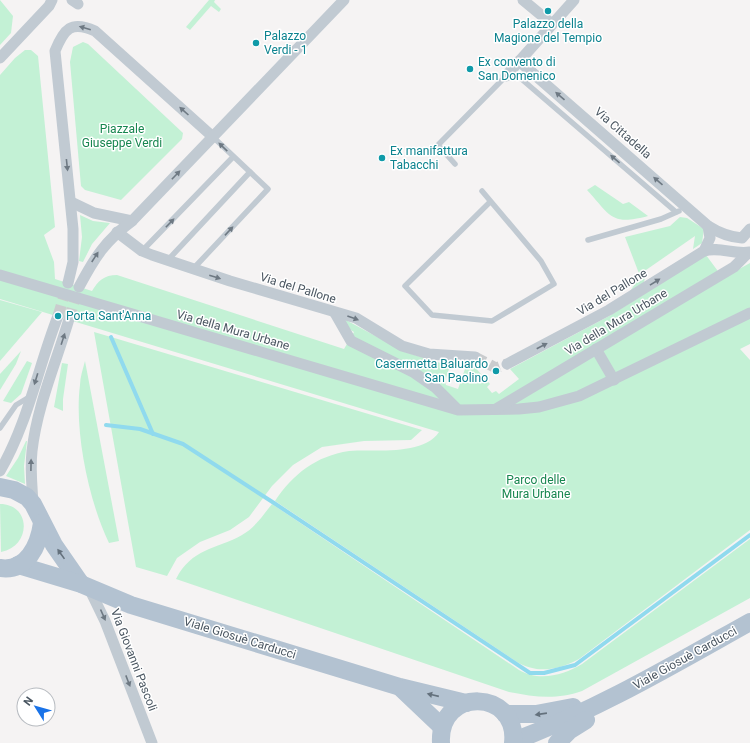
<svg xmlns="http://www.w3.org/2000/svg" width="750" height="743" viewBox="0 0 750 743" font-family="Roboto,sans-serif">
<rect width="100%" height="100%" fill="#f5f3f3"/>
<g fill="#c3f1d5">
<polygon points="0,0 13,16 11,33 0,45"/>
<polygon points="209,0 215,0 214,2 221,9 219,12 211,6 190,30 186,27"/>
<polygon points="83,42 88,44 183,133 182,139 121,200 85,190 81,186 70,62 73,47"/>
<path d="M25,50H31L38,56L55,227L44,235L54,262L55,279L92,291C98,281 104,275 117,275L344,349L354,332L346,327L344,319L405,352L447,365L449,369L445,381L446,385L458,389L465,369L471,363L490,384L487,387L492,393L496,391L499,394L519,379L510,369L611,315L706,255L723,278L750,263V344L740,349L750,360V530L579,659C559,670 537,674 517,662L275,501C293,474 316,456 349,451C375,449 423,456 439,432L0,299V75L15,58Z"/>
<path d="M595,185L623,204L629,202L648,216C611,226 611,216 587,190Z"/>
<polygon points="80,215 93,221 110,223 92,244 83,262 79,261 82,237"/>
<polygon points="680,217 687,218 704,229 702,243 693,249 695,236 646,270 644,283 629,293 640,276 625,237 670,226"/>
<polygon points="0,300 42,312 0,361"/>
<polygon points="94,332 111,337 422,430 411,440 364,441 322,447 293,465 272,486 249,517 230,530 200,542 177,558 167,576 136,567"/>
<polygon points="21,351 16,364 0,390 0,374"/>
<polygon points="27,361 32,363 21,394 11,403 3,401"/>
<path d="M85,361L119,541L109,543C89,502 74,431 80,385C80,377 83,369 85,361Z"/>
<polygon points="62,363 68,364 63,399 63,411 54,407"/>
<polygon points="26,441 27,441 24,466 25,484 6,476 18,458"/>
<path d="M0,504C31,504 32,546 1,552Z"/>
<path d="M272,504L519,670C539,682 564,675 582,664L750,539V598L582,691C556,700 535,697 509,692L176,579C192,548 215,550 242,535C255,528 263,515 272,504Z"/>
</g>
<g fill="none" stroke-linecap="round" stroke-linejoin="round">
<g stroke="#90daee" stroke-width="4">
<polyline points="111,337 153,434"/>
<polyline points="106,425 140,429 183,444 274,503 530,673 544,673 575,665 750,535"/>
</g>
<g stroke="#caccce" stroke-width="11" stroke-dasharray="11 5.5" stroke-linecap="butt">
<polyline points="58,316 68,283"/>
<polyline points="69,319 78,289"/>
<polyline points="475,357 496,368 507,364"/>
</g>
<g stroke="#c1cad2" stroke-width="5.5">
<polyline points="511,70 676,212"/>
<polyline points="455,164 438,145 506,76"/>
<polyline points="482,191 541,261 554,284 492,321 432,315 405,286 490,202"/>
<polyline points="588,240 661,219 679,211"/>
<polyline points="142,251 233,157"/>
<polyline points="167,261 250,172"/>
<polyline points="193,269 268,189 213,137"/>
<polyline points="0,428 16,405 31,396"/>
</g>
<g stroke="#c1cad2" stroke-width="11">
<polyline points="72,0 78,4"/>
<polyline points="523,0 552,24"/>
<polyline points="0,58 49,6 52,0"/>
<path d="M519,61L708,226C719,233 729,237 742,238L750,229"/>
<polyline points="506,76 574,0"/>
<polyline points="71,202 94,213 132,221"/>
<polyline points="117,232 142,251 152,255 230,281 356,318 402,346 429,354 475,357"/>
<path d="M704,251C719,246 734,255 750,252"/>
<polyline points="0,275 458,410 519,409 539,407 579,396 750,313"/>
<path d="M68,283L73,262V229L55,51C64,29 71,20 95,31L213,137"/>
<path d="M79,287C95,257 105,241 132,221L344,0"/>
<polyline points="335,313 351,341 413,372 436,388 456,408"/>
<polyline points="596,349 614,380"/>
<polyline points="507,364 609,310 704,251 710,238 708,226"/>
<polyline points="496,409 734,267 748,253"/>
<path d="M0,471C28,423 38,367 58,316"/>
<path d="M33,503C32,486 30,469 32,451C37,406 56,363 69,319"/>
<polyline points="89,588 105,621 152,743"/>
</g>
<g stroke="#b3c2d1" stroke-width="18">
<polyline points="0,487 14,490 27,497 33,504 54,545 81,584"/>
<polyline points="18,565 81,584 131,605 400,687 466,703"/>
<path d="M0,568C27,572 39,545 42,523"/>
<polyline points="402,689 442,727"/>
<polyline points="505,714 536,714 573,707"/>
<path d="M514,741C597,710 673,665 750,622"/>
<path d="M441,743C438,686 519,689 513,743"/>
<polyline points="557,743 570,730 586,720"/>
</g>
</g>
<defs><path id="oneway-solid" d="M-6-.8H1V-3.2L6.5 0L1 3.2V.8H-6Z"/></defs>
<g fill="#6e7983">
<use href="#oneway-solid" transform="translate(85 28) rotate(-164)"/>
<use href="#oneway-solid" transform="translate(560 96) rotate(-139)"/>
<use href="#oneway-solid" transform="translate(184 111) rotate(-138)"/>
<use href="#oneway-solid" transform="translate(223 147) rotate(-136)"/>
<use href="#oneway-solid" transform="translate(615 159) rotate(-139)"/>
<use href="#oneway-solid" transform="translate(67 165) rotate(84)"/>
<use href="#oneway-solid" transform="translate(176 175) rotate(-46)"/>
<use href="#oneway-solid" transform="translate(658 181) rotate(-139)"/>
<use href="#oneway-solid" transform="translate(170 223) rotate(-46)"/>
<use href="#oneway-solid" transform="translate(229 231) rotate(-47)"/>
<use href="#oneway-solid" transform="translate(95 257) rotate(-57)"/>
<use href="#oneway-solid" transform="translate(215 277) rotate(17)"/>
<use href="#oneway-solid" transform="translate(655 282) rotate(-32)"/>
<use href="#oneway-solid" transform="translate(353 318) rotate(20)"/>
<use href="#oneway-solid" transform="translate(63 339) rotate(-72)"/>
<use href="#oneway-solid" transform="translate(542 346) rotate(-28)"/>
<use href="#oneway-solid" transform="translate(36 379) rotate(107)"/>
<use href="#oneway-solid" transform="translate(31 465) rotate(-89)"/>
<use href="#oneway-solid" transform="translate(103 615) rotate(66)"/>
<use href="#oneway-solid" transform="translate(128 681) rotate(69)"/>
</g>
<g fill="#64717d">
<use href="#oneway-solid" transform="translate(61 554) rotate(-125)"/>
<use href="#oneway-solid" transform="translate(433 695) rotate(-167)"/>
<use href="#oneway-solid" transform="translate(541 714) rotate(172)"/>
</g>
<g fill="#0f9aa8" stroke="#fff" stroke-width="1.5">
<circle cx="548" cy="11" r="4"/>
<circle cx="256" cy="43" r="4"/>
<circle cx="470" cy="69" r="4"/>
<circle cx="382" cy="158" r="4"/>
<circle cx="58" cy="316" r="4"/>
<circle cx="496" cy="371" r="4"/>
</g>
<g text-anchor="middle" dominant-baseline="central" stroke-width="3" stroke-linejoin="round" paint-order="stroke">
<g font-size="12" fill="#0d838f" stroke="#fff" text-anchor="start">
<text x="548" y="24" text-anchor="middle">Palazzo della<tspan x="548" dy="14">Magione del Tempio</tspan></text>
<text x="264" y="36">Palazzo<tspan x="264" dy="14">Verdi - 1</tspan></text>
<text x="478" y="62">Ex convento di<tspan x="478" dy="14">San Domenico</tspan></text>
<text x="390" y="151">Ex manifattura<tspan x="390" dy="14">Tabacchi</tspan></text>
<text x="66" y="316">Porta Sant'Anna</text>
<text x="488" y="364" text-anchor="end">Casermetta Baluardo<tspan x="488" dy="14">San Paolino</tspan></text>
</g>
<g font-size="12" fill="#17864f" stroke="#fff">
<text x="122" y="129">Piazzale<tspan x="122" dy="14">Giuseppe Verdi</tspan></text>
<text x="536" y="480">Parco delle<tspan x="536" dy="14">Mura Urbane</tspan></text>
</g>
<g font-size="12" fill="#4a5661" stroke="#fff">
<text transform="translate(623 133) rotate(41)">Via Cittadella</text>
<text transform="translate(298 288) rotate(17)">Via del Pallone</text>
<text transform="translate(612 292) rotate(-31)">Via del Pallone</text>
<text transform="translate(616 322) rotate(-31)">Via della Mura Urbane</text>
<text transform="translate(233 330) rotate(16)">Via della Mura Urbane</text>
<text transform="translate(240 638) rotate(17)">Viale Giosuè Carducci</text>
<text transform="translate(685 658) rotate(-29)">Viale Giosuè Carducci</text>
<text transform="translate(134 660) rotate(69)">Via Giovanni Pascoli</text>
</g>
</g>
<g transform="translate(36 707) rotate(307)"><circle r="19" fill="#ffffff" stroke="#b7bbc0"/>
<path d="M0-3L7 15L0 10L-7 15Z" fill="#1a73e8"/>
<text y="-6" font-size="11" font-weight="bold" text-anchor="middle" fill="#4a5661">N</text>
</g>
</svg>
